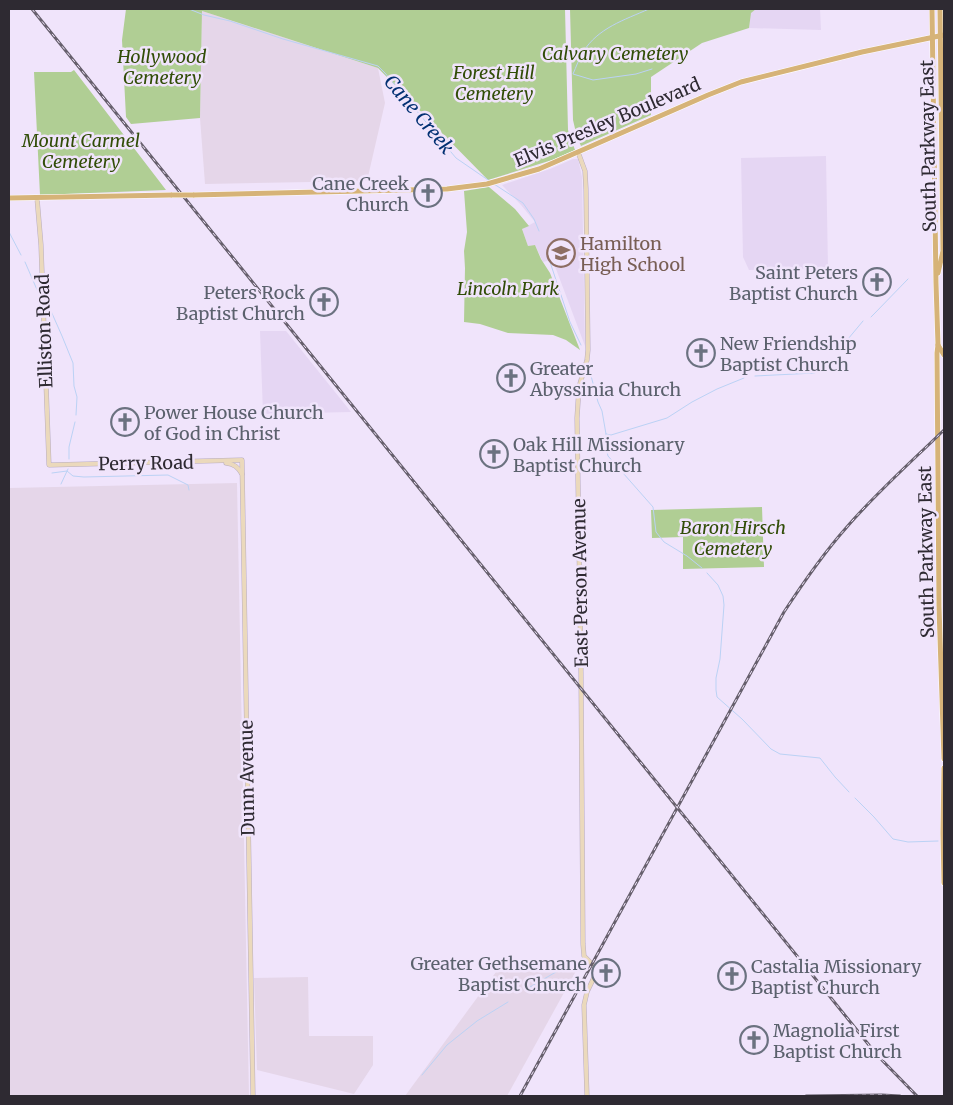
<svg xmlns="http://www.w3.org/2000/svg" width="953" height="1105" viewBox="0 0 953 1105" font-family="Merriweather,serif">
<rect width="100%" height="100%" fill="#f0e4fb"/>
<g fill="#e5d6f3">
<polygon points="756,9 820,9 821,30 749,28 750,13"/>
<polygon points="826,156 828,268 749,270 743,257 741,158"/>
<polygon points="573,159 578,159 582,177 585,346 556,269 551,260 543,262 535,245 528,246 522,229 535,222 521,205 502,185 550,169"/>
<polygon points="260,331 286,331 351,412 263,414"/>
</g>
<g fill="#e5d6e9">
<polygon points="202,11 378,68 385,103 367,181 205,184 200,118"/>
<polygon points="237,483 249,1096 9,1096 9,488"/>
<polygon points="576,971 507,1096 405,1096 496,972"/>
<polygon points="308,977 309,1036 373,1036 373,1065 354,1094 257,1070 254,978"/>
</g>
<g fill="#b0ce94">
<polygon points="126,9 565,9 568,130 575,150 552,160 488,180 378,68 202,11 200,118 131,124 126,117 122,40"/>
<polygon points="570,9 756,9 751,13 749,28 702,43 651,77 651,115 581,146 577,137 573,120"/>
<polygon points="74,70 166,190 40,195 34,72 71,72"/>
<polygon points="489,187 515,209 529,226 522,229 528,246 535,245 541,259 550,273 580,350 566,340 553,335 508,333 480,324 464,322 465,268 464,251 467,232 464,191"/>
<polygon points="762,507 764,567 683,569 683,537 652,538 651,510"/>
</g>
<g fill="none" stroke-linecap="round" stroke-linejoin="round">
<g stroke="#bbd2f5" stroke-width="1">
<polyline points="189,9 204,15 230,21 283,39 378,66 385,73 456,158 491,182"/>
<path d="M649,9C624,20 598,28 583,52C579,59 576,67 573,74L593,80L636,74L652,69"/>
<polyline points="494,184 523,203 534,219 539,231"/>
<polyline points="9,232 21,255"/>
<polyline points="548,256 570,322 581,345"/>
<polyline points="25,262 38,292"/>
<polyline points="47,302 62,336 73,363 74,386 77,397 76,415"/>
<polyline points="871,317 874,314 908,279"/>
<polyline points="838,351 863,321"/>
<polyline points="590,372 598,402 602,411 606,434 611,435 667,418 692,402 717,389 744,378"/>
<polyline points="755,376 815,373 827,362"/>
<polyline points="606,434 606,448 608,456 653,507 656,532 664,542 687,556 702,568"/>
<polyline points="69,459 69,447 75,422"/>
<polyline points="52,473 67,471 73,476 84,477 168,475 188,485 189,490"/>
<polyline points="61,484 68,469"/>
<polyline points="707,573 718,585 723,596 724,605 720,659 716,678 716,690 717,697 742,719 771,749 780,754 820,758 835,777 849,792"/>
<polyline points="855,798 874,817 893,839 908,842 938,841"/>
<polyline points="530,987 556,972"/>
<polyline points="422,1075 447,1045 477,1021 508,1002"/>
</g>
<defs>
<g id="secondary">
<polyline points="578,152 585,171 586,189 588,350 587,360 579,387 577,418 581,673 583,944 584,956 595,967 599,967 587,992 584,1005 587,1096"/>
<polyline points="37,198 41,245 49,465 242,460 253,1096"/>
<path d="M226,463C234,464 238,467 242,474"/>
</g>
<g id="primary">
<polyline points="932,9 936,283 938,345 937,353 939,607 944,759"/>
<polyline points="193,195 447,189 487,184 539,169 708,95 741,82 862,52 944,35"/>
<polyline points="9,198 172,195"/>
<polyline points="938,273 943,251 940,9"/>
<polyline points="938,345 944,355"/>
<polyline points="944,768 943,833 944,883"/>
</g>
</defs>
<use href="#secondary" stroke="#b8adc1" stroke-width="5"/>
<use href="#primary" stroke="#fff" stroke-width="6"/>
<use href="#secondary" stroke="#ebd9bc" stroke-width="4"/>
<use href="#primary" stroke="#d6b378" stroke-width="5"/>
<defs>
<g id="rail">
<polyline points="32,9 852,1024 877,1055 917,1096"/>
<path d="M520,1096L784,612C803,583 823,554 846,528C876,493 911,462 944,430"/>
<polyline points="806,1096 882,1095 900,1096"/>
</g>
</defs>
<use href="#rail" stroke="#665f6c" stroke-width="3"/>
<use href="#rail" stroke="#f0e4fb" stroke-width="1" stroke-dasharray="4" stroke-linecap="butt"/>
<defs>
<polyline id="primary-bridge" points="172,195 193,195"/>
</defs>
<use href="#primary-bridge" stroke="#fff" stroke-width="6" stroke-linecap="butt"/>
<use href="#primary-bridge" stroke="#d6b378" stroke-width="5"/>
</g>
<defs>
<symbol id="church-ring" viewBox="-11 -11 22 22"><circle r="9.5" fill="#f0e4fb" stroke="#6b7280" stroke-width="1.5"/><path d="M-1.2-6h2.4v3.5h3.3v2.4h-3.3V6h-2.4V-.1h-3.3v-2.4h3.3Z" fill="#6b7280"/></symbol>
<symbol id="school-ring" viewBox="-11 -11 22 22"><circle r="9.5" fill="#f0e4fb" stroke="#8d6e63" stroke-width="1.5"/><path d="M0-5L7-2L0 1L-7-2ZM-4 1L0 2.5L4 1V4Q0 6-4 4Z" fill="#8d6e63"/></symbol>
</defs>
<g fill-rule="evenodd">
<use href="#church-ring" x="412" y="177" width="32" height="32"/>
<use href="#school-ring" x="545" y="237" width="32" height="32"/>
<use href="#church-ring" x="861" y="266" width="32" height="32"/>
<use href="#church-ring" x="308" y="286" width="32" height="32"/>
<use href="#church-ring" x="685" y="337" width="32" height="32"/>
<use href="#church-ring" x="495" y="362" width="32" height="32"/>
<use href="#church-ring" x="109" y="406" width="32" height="32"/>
<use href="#church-ring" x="478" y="438" width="32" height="32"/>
<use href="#church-ring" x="590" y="957" width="32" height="32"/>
<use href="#church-ring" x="716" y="960" width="32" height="32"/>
<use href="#church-ring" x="738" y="1024" width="32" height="32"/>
</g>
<g text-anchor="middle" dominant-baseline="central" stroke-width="5" stroke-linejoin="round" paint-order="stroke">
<g font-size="18" font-style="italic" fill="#314d07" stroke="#f0e4fb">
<text x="615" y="53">Calvary Cemetery</text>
<text x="162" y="56">Hollywood<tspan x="162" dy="21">Cemetery</tspan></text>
<text x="494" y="72">Forest Hill<tspan x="494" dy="21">Cemetery</tspan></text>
<text x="81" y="140">Mount Carmel<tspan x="81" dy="21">Cemetery</tspan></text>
<text x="508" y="288">Lincoln Park</text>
<text x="733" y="527">Baron Hirsch<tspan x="733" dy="21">Cemetery</tspan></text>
</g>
<g font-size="18" fill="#2e2a32" stroke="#f0e4fb">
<text transform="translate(607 122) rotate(-23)">Elvis Presley Boulevard</text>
<text transform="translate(928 146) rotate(-91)">South Parkway East</text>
<text transform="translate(44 331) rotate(-92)">Elliston Road</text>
<text transform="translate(146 463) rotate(-1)">Perry Road</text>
<text transform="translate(926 552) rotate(-91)">South Parkway East</text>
<text transform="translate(580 583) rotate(-91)">East Person Avenue</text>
<text transform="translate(247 778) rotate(-91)">Dunn Avenue</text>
</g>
<g font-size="18" fill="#5b616d" stroke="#f0e4fb" text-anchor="start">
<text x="409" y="183" text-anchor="end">Cane Creek<tspan x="409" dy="21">Church</tspan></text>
<text x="858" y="272" text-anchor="end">Saint Peters<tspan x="858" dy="21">Baptist Church</tspan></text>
<text x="305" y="292" text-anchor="end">Peters Rock<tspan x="305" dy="21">Baptist Church</tspan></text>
<text x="720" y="343">New Friendship<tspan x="720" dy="21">Baptist Church</tspan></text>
<text x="530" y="368">Greater<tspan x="530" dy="21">Abyssinia Church</tspan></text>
<text x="144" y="412">Power House Church<tspan x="144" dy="21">of God in Christ</tspan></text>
<text x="513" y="444">Oak Hill Missionary<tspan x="513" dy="21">Baptist Church</tspan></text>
<text x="587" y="963" text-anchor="end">Greater Gethsemane<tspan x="587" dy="21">Baptist Church</tspan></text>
<text x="751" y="966">Castalia Missionary<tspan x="751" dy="21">Baptist Church</tspan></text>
<text x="773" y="1030">Magnolia First<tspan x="773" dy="21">Baptist Church</tspan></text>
</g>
<g font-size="18" fill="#785e54" stroke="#f0e4fb" text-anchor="start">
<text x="580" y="243">Hamilton<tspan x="580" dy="21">High School</tspan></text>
</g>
<g font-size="19" font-style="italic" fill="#033173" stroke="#f0e4fb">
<text transform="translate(419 114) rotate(50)">Cane Creek</text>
</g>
</g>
<rect width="953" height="1105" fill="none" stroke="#2e2a32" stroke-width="20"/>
</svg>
